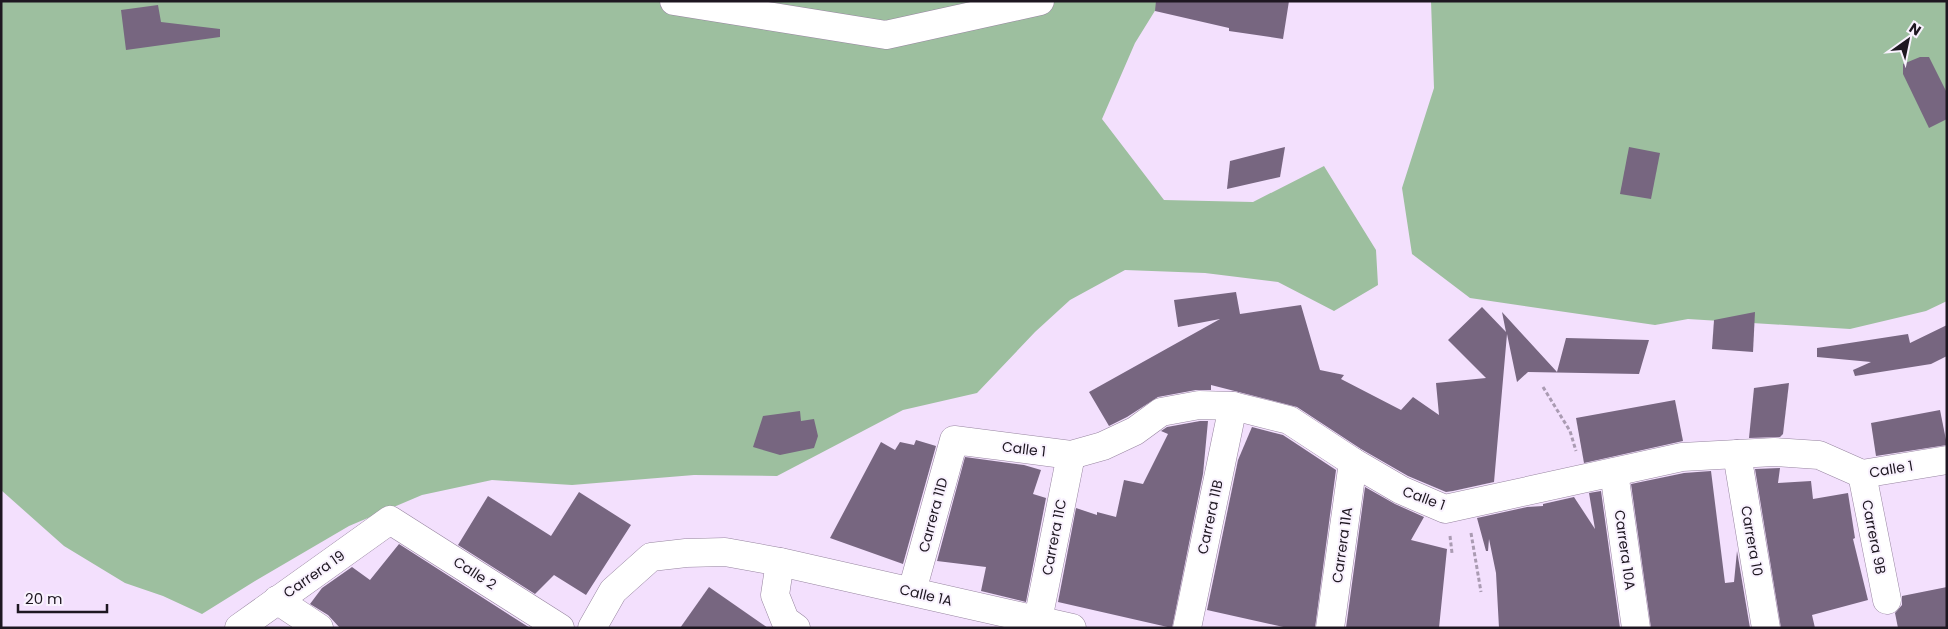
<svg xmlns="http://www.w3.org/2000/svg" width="1948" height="629" viewBox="0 0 1948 629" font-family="Poppins,sans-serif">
<rect width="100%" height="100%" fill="#f3e0fd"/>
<g fill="#9dbf9f">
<polygon points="1,1 1161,1 1135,43 1102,119 1164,200 1253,202 1324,166 1376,250 1378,285 1334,311 1278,282 1205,273 1125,270 1070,300 1035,332 977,393 903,410 777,476 694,475 572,485 492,480 422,495 349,526 255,581 202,614 163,596 125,583 64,546 1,490"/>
<polygon points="1431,1 1947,1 1947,301 1926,311 1850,329 1688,319 1655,325 1470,298 1412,254 1402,188 1434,88"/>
</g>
<g fill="#776680">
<polygon points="1156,1 1289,1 1283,39 1229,31 1229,28 1155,11"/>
<polygon points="158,5 161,22 220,29 220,37 126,50 121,10"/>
<polygon points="1920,57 1929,57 1947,93 1947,119 1929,128 1903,74 1903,64"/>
<polygon points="1285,147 1280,177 1227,189 1230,161"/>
<polygon points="1629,147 1660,153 1651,199 1620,194"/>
<polygon points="1236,292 1240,314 1301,305 1320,370 1344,375 1341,379 1401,410 1413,397 1439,415 1436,383 1486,378 1448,340 1482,307 1506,332 1502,312 1557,372 1566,338 1649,340 1639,374 1528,372 1517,382 1507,334 1494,482 1453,491 1446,492 1408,476 1361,449 1297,407 1211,385 1211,390 1196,390 1158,397 1127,417 1109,426 1089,392 1220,319 1178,327 1174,300"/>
<polygon points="1755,312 1753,352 1712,349 1714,320"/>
<polygon points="1947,325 1947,356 1931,364 1855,376 1853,370 1871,362 1817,357 1817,348 1908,334 1910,343"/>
<polygon points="1789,383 1783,434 1780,437 1749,438 1754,388"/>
<polygon points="1675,400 1683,441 1584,463 1576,418"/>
<polygon points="1940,410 1947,445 1876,456 1871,423"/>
<polygon points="800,411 801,421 814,419 818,436 814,448 780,455 753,447 763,416"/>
<polygon points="1200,421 1208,421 1203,474 1172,628 1058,602 1076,508 1097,515 1097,512 1116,517 1124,480 1143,484 1168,434 1161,431 1167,427"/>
<polygon points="1252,427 1283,435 1336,470 1315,628 1288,628 1207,610 1238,460"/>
<polygon points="916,440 936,446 903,564 830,538 881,442 895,450 900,442 914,445"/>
<polygon points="965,457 1024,465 1041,470 1033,494 1046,498 1026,602 981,591 986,567 937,561"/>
<polygon points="1780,468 1778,483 1811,481 1813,499 1848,493 1855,538 1853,539 1868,600 1812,615 1815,628 1781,628 1755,469"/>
<polygon points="1711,471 1725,583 1734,582 1737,551 1750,628 1651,628 1631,484 1684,473"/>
<polygon points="1365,487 1395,504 1424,517 1411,540 1447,549 1439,628 1346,628"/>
<polygon points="1601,491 1620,628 1499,628 1496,573 1489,539 1488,551 1486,551 1477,518 1527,507 1543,506 1543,504 1574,497 1595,529 1589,493"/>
<polygon points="579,492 631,525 586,595 554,575 535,594 458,545 488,496 551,536"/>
<polygon points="399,544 530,628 340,628 328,615 310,604 322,588 352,567 370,580"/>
<polygon points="709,587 768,628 680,628"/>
<polygon points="1947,587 1947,628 1898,628 1895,613 1902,605 1902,596"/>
</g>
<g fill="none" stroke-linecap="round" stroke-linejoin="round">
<defs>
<g id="minor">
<polyline points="674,1 886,35 1040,1"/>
<polyline points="1737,454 1766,628"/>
<polyline points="1614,472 1636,628"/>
<polyline points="1862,474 1887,600"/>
<polyline points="780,562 775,595 785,620 796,628"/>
<polyline points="912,591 954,440 1071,455 1103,446 1135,431 1161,412 1199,405 1233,406 1289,420 1353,462 1401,490 1445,509 1682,457 1774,452 1819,455 1862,474 1947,460"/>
<polyline points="277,600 319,628"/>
<polyline points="1038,620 1071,455"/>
<polyline points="239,628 390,520 560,628"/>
<polyline points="592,628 613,591 651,557 686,553 725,552 780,562 1072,628"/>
<polyline points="1187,628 1233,406"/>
<polyline points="1330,628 1353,462"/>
</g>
</defs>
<use href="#minor" stroke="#9785a0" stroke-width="29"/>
<g stroke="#aa9bb2" stroke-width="3" stroke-dasharray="4 2.5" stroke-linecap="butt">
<polyline points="1543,387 1570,431 1576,451"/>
<polyline points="1471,533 1481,592"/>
<polyline points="1450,536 1452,553"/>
</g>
<use href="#minor" stroke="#fff" stroke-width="28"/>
</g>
<g text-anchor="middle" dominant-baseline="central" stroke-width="4" stroke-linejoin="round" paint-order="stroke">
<g font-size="14" fill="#1e1721" stroke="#f9f2fe">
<text transform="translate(1024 449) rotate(7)">Calle 1</text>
<text transform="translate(1891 469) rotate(-10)">Calle 1</text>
<text transform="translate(1424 498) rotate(20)">Calle 1</text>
<text transform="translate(933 515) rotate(-75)">Carrera 11D</text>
<text transform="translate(1210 517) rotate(-78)">Carrera 11B</text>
<text transform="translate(1054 537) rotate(-79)">Carrera 11C</text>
<text transform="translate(1874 537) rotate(79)">Carrera 9B</text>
<text transform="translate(1752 541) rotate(80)">Carrera 10</text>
<text transform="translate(1342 545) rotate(-82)">Carrera 11A</text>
<text transform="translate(1625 550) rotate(82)">Carrera 10A</text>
<text transform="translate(475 573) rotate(33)">Calle 2</text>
<text transform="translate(314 574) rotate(-35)">Carrera 19</text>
<text transform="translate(926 595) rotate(13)">Calle 1A</text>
</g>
</g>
<rect width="1948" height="629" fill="none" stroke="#1e1721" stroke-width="5"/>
<g transform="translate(1908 40) rotate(33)" stroke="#f9f2fe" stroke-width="4" paint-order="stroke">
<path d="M0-4L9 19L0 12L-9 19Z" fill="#1e1721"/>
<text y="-8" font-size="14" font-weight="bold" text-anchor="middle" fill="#1e1721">N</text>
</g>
<path d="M18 604v8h89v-8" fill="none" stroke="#1e1721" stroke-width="2.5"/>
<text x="25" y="604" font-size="15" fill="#1e1721" stroke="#f9f2fe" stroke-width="4" paint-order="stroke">20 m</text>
</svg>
